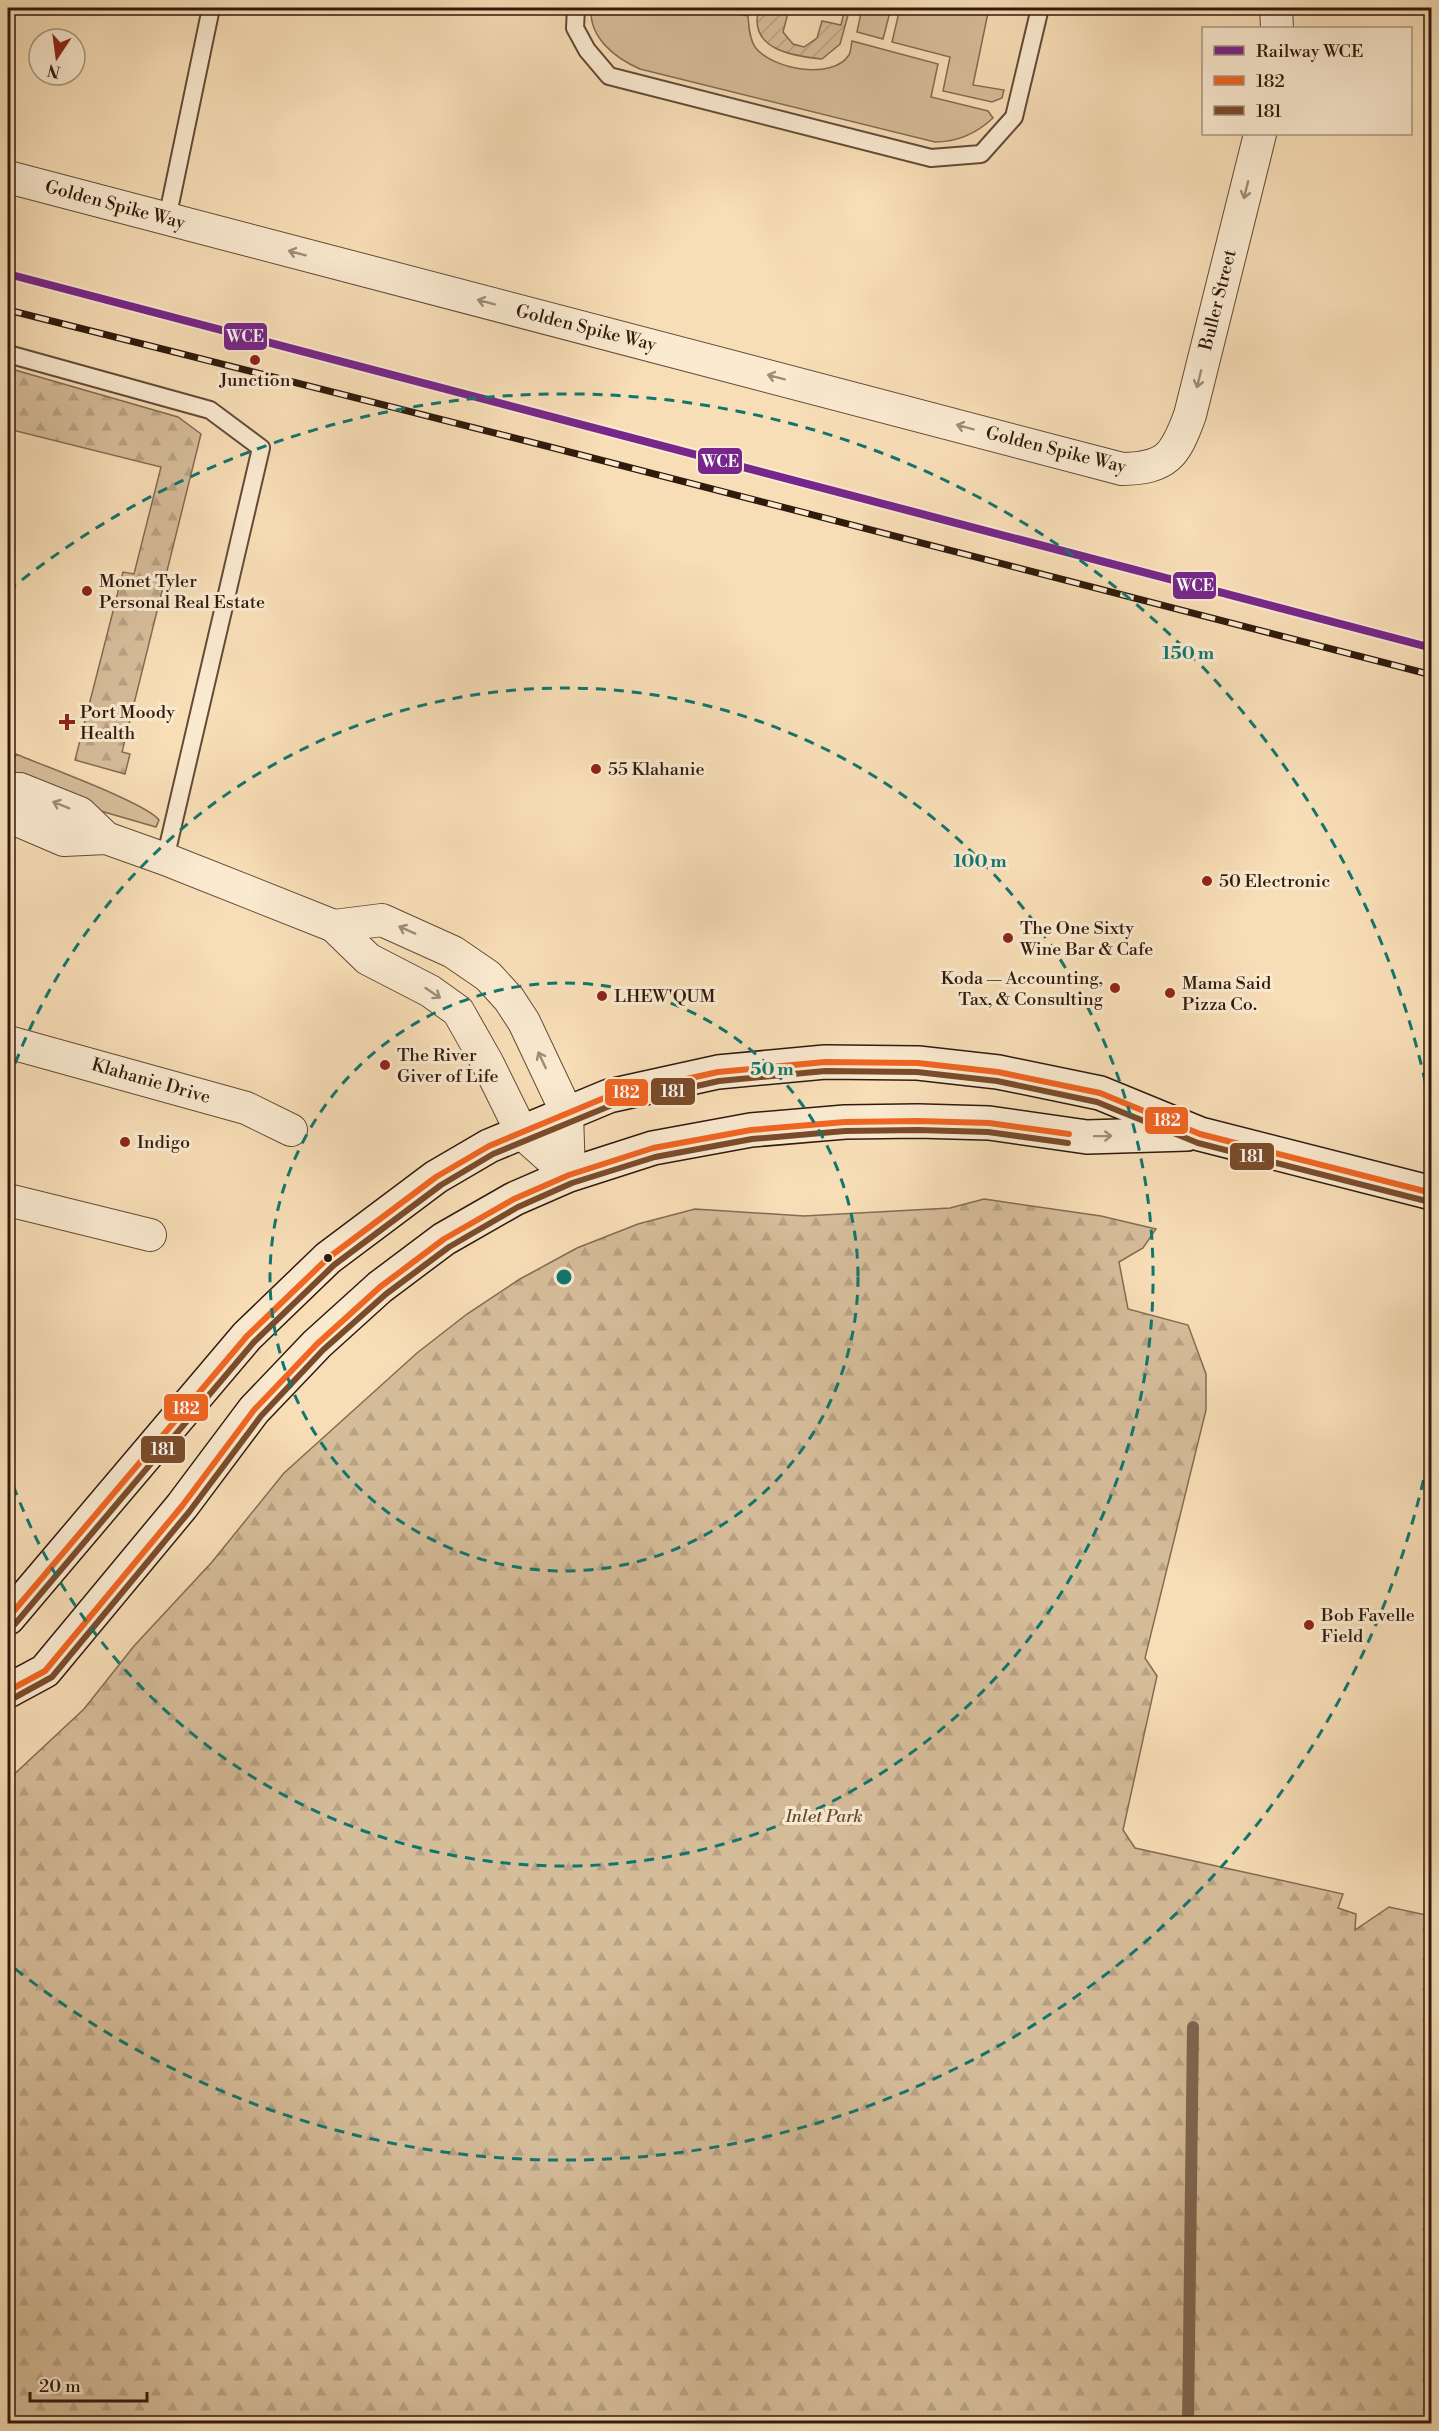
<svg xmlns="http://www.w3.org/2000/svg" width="1439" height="2431" viewBox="0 0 1439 2431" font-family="'Libre Bodoni',serif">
<defs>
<pattern id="forest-firs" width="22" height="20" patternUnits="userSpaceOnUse" patternTransform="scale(1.5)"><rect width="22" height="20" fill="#d6bd9a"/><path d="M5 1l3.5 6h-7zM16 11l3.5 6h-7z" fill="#b8a284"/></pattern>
<pattern id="garden-furrows" width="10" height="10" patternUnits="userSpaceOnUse" patternTransform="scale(1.5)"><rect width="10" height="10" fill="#d6bd9a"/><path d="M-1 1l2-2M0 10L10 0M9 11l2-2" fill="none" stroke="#b8a284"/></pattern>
</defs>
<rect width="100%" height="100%" fill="#f8deb7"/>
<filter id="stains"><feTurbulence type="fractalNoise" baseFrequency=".00333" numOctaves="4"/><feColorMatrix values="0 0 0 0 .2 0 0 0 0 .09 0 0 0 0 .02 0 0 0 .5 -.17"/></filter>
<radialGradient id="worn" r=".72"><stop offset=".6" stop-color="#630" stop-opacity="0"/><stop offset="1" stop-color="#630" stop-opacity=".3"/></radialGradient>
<g fill="#d6bd9a" stroke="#836c53" stroke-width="1.5">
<path d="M591,8H713L748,16C749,26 749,38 755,47C771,69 832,81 849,55C851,51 851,45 852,41L938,64L931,97L988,111L993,118C976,134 958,142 935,142L640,69C615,58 589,38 591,8Z"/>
<polygon points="862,8 891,8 883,39 857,32"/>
<polygon points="900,8 989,8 973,85 1004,90 1002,98 992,102 943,91 950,57 892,42"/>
<path d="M16,754C41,765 147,803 159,820L156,827L80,805L8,776Z"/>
</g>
<g fill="url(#forest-firs)" stroke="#836c53" stroke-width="1.5">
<polygon points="8,368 178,417 201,434 122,752 130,754 125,774 75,760 123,572 134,574 161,467 8,429"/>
<polygon points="984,1199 1101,1216 1156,1229 1143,1248 1119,1262 1128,1309 1188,1325 1206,1374 1206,1410 1145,1658 1157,1676 1123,1830 1135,1848 1343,1894 1338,1908 1356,1914 1355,1930 1389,1907 1431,1916 1431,2423 8,2423 8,1780 84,1709 134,1646 212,1562 284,1473 417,1353 467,1314 520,1279 577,1248 638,1224 695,1209 804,1216 950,1208"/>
</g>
<path fill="url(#garden-furrows)" stroke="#836c53" stroke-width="1.5" d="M759,8L788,13L783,32L793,44L804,47L817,38L822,21L841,25L845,8H850L840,44L822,59C792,56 747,49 759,8Z"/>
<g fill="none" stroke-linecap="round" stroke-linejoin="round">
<polyline stroke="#7f6750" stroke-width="12" points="1188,2424 1193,2027"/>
<defs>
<g id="service">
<polyline points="576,8 575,28 587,50 609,76 931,158 981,154 1014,117 1040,8"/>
<polyline points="167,219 211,8"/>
<polyline points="8,354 210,410 261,448 165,859"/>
</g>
<g id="minor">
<polyline points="1276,8 1277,28"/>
<path d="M8,177L1122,469C1167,468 1175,456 1190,415L1260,134"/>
<polyline points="8,789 20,789 80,813 106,838"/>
<polyline points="8,816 64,840 106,838 165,859 334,926 368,959 430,991 458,1011 488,1064 522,1133 569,1175"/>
<polyline points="334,926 382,920 453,952 488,976 509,999 524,1022 567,1113 569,1175"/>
<polyline points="8,1042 246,1108 291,1130"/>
<polyline points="8,1200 150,1235"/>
</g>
<g id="secondary">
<polyline points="8,1618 247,1336 328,1258 436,1177 489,1146 609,1096 718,1072 825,1062 918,1063 998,1072 1100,1093 1200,1134 1432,1193"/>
<polyline points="8,1691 45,1671 182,1506 254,1410 317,1344 380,1287 444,1239 514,1199 569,1175 653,1148 751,1130 845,1122 918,1121 989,1123 1087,1137 1187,1134"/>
</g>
</defs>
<use href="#service" stroke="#624b37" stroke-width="20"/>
<use href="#minor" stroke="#624b37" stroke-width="34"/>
<use href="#secondary" stroke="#301a0c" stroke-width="36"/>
<use href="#service" stroke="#faead0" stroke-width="16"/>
<use href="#minor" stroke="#faead0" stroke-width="32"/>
<use href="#secondary" stroke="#faead0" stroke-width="33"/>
<defs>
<polyline id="rail" points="8,310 554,448 1432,675"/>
</defs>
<use href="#rail" stroke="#301a0c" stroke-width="7"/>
<use href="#rail" stroke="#faead0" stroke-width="4.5" stroke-dasharray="14" stroke-linecap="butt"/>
<defs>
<g id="bus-1">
<polyline points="8,1618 247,1336 328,1258 436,1177 489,1146 609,1096 718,1072 825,1062 918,1063 998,1072 1100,1093 1200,1134 1432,1193"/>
<polyline points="8,1691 45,1671 182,1506 254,1410 317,1344 380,1287 444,1239 514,1199 569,1175 653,1148 751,1130 845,1122 918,1121 989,1123 1069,1134"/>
</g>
<g id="bus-2">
<polyline points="15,1624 254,1342 334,1265 441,1185 493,1154 612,1105 719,1081 825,1071 917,1072 997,1081 1097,1102 1198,1143 1430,1202"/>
<polyline points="12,1699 52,1677 189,1512 261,1416 323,1350 386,1294 449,1247 518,1207 572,1183 655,1157 752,1139 845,1131 918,1130 988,1132 1068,1143"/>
</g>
</defs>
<use href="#bus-1" stroke="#faead0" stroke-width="10"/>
<use href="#bus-2" stroke="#faead0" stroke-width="10"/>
<use href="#bus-1" stroke="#f26522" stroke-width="6"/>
<use href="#bus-2" stroke="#7a4b2a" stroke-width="6"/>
<defs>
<polyline id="rail-1" points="8,274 1432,648"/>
</defs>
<use href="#rail-1" stroke="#faead0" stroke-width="12"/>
<use href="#rail-1" stroke="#77278b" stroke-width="8"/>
</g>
<defs><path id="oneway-shaft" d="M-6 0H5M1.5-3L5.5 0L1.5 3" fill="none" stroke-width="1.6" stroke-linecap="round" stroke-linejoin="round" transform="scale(1.5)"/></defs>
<g stroke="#9f8c78">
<use href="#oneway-shaft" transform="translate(1246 190) rotate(104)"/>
<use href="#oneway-shaft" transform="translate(297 253) rotate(-165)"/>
<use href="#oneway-shaft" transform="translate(486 302) rotate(-165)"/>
<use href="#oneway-shaft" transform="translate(776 377) rotate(-165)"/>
<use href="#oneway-shaft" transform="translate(1199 379) rotate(104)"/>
<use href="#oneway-shaft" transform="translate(965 427) rotate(-165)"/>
<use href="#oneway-shaft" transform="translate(61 805) rotate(-158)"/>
<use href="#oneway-shaft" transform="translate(407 930) rotate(-156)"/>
<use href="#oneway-shaft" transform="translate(433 993) rotate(34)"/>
<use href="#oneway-shaft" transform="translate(542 1060) rotate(-115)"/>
<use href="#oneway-shaft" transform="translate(1103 1136) rotate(-1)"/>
</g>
<g fill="none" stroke="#0f766e" stroke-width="3" stroke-dasharray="10 8">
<circle cx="564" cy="1277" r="294"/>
<path d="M9 1080A589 589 0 1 1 9 1474"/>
<path d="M1431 1445A883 883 0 0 1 8 1963M8 591A883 883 0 0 1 1431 1109"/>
</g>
<g fill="#8f2418" stroke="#faead0" stroke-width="2">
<circle cx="255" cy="360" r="6"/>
<circle cx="87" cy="591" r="6"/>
<path d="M64 713h6v6h6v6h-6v6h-6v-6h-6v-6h6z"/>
<circle cx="596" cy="769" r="6"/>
<circle cx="1207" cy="881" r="6"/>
<circle cx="1008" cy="938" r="6"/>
<circle cx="1115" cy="988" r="6"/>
<circle cx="1170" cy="993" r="6"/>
<circle cx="602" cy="996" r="6"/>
<circle cx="385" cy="1065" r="6"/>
<circle cx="125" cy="1142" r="6"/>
<circle cx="1309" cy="1625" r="6"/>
</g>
<circle fill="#301a0c" stroke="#faead0" stroke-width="2" cx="328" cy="1258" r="5"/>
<g text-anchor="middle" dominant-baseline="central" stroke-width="6" stroke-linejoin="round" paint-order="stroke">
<g font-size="18" fill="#301a0c" stroke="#faead0">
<text transform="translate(115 205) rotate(15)">Golden Spike Way</text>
<text transform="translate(1218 300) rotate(-76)">Buller Street</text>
<text transform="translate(586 328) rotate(14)">Golden Spike Way</text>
<text transform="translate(1056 450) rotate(14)">Golden Spike Way</text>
<text transform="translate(151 1081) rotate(16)">Klahanie Drive</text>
</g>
<g font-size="18" fill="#301a0c" stroke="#faead0" text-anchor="start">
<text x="255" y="380" text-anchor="middle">Junction</text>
<text x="99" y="581">Monet Tyler<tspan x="99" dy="21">Personal Real Estate</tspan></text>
<text x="80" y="712">Port Moody<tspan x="80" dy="21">Health</tspan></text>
<text x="608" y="769">55 Klahanie</text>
<text x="1219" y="881">50 Electronic</text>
<text x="1020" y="928">The One Sixty<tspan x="1020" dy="21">Wine Bar &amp; Cafe</tspan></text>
<text x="1103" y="978" text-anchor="end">Koda — Accounting,<tspan x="1103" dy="21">Tax, &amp; Consulting</tspan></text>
<text x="1182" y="983">Mama Said<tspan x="1182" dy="21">Pizza Co.</tspan></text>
<text x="614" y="996">LHEW'QUM</text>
<text x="397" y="1055">The River<tspan x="397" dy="21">Giver of Life</tspan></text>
<text x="137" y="1142">Indigo</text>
<text x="1321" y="1615">Bob Favelle<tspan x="1321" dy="21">Field</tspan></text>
</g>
<g font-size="18" font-style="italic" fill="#624b37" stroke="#faead0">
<text x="824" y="1816">Inlet Park</text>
</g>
</g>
<circle cx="564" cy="1277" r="9" fill="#0f766e" stroke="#faead0" stroke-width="3"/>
<g font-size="18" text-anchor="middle" font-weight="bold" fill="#0f766e" stroke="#faead0" stroke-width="6" stroke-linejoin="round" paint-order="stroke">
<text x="1188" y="659">150 m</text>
<text x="980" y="867">100 m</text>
<text x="772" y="1075">50 m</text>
</g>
<g stroke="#faead0" stroke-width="2">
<rect x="223" y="322" width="45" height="29" rx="6" fill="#77278b"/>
<rect x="697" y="447" width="46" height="28" rx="6" fill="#77278b"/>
<rect x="1172" y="571" width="45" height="29" rx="6" fill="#77278b"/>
<rect x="650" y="1077" width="46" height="29" rx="6" fill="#7a4b2a"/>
<rect x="604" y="1078" width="45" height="29" rx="6" fill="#f26522"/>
<rect x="1144" y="1106" width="45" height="29" rx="6" fill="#f26522"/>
<rect x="1229" y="1142" width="46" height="29" rx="6" fill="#7a4b2a"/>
<rect x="163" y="1393" width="46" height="29" rx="6" fill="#f26522"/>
<rect x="140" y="1435" width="46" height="29" rx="6" fill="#7a4b2a"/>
</g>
<g font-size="16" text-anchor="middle" font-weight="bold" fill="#fff">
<text x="245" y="342">WCE</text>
<text x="720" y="467">WCE</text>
<text x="1195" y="591">WCE</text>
<text x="673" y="1097">181</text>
<text x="626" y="1098">182</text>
<text x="1167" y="1126">182</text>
<text x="1252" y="1162">181</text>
<text x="186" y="1414">182</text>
<text x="163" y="1455">181</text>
</g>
<rect width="1439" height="2431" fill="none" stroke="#f8deb7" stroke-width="30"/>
<rect x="9" y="9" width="1421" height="2413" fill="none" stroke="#301a0c" stroke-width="3"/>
<rect x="15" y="15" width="1409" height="2401" fill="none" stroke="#301a0c" stroke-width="1.5"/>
<rect x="1202" y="27" width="210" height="108" fill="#faead0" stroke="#a99782" stroke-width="1.5"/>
<rect x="1214" y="46" width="30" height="9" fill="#77278b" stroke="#a99782" stroke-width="1.5"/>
<text x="1256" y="57" font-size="18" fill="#301a0c">Railway WCE</text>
<rect x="1214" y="76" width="30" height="9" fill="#f26522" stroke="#a99782" stroke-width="1.5"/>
<text x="1256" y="87" font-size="18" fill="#301a0c">182</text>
<rect x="1214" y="106" width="30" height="9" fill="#7a4b2a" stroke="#a99782" stroke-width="1.5"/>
<text x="1256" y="117" font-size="18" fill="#301a0c">181</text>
<g transform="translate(57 57) rotate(193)"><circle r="28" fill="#faead0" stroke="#a99782" stroke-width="1.5"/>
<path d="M0-4.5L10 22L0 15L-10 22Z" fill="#8f2418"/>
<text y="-9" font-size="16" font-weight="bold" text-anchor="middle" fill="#301a0c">N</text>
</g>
<path d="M30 2392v9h117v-9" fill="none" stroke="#301a0c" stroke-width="3"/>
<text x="39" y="2392" font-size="18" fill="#301a0c" stroke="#faead0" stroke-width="4.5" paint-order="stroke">20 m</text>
<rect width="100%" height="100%" filter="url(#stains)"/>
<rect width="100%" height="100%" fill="url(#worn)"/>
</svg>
